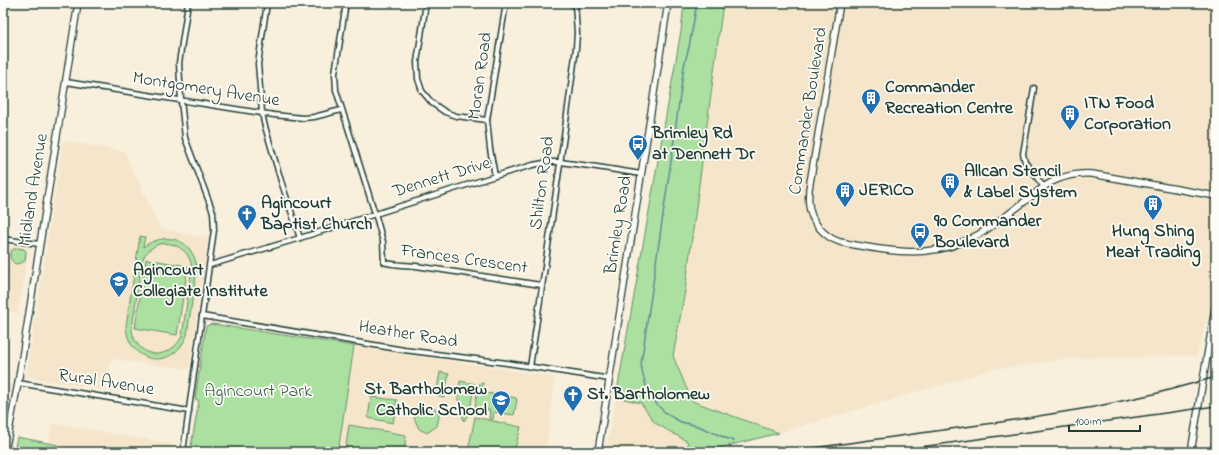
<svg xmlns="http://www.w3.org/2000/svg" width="1219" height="455" viewBox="0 0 1219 455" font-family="'Indie Flower',sans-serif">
<rect width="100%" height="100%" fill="#f8efdd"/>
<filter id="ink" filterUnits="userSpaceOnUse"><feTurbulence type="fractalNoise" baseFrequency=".025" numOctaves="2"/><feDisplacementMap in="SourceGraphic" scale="8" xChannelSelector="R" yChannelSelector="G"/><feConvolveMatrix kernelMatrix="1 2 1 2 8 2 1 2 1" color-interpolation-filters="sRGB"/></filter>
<g filter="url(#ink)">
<g fill="#f5e6cb">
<polygon points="723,3 1216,3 1216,320 1206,320 1197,356 1073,358 994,369 779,433 692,401 673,356 685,291"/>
<polygon points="63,141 124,151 160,228 194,236 208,237 189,369 111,359 106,391 26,376"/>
<polygon points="3,244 29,248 18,313 3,310"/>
<polygon points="354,346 555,377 546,452 338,452"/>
<polygon points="616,397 641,403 655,423 688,442 687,452 606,452"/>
<polygon points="52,423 172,444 171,452 57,452 58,445 49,443"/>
</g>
<g fill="#ace0a1" stroke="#668e6a" fill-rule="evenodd">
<polygon points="684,3 723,3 685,291 673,356 692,401 779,433 703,452 687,452 688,442 655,423 641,403 616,397 681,31"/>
<path d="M140,236L145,237L143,247C166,231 193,238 197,268L187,335C173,372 128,364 126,326ZM164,243C180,244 190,253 192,268L182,336C174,354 149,362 137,343C134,339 132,334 132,328L142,261C146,251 153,245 164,243Z"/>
<path d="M17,248L24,249L26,252L25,261L21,263L15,264C10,260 9,255 12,250Z"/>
<polygon points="146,259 188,266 177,335 135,328"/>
<polygon points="212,324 354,346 338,452 190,452 199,401 195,399 206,326"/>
<polygon points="440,372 449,374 444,397 436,395"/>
<path d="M460,381L475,384L469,413L464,421C458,403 456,400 460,381Z"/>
<polygon points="480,383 483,383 482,391 485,392 485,393 493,394 492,404 504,406 506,396 516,398 517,400 514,415 494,412 493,419 489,419 490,410 477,410 478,408 475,408 477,391"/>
<polygon points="371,397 397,400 393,423 368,418"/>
<polygon points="432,408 438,410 439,417 437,426 427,433 419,429 414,418 419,410"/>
<polygon points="475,417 521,427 514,452 468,451"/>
<polygon points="349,425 406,435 404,452 345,452"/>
<polygon points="17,437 58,445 57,452 14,452"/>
</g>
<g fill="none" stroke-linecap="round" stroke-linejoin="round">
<g stroke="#568f97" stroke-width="1.5">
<path d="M697,3L689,47L684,66L671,161L641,364C644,388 655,410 679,421C685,424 693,424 700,427C711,431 722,437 734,441"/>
<polyline points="1209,452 1216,430"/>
</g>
<defs>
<g id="street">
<polyline points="267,3 258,64 262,112 264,123 281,181 300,238"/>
<path d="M346,3L335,73L336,90L377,220L383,242L384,262C389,265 409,265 416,266L541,285"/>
<polyline points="426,3 417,62 418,79 422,91 432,103 445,112 456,116 487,120"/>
<polyline points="66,82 274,115 303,118 314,117 341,110"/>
<polyline points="1034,88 1023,154 1025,162 1044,187"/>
<polyline points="495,176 490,149 487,120 506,3"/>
<polyline points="3,239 39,244"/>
<polyline points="210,265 300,238 495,176 533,165 549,162 560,162 597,167 641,174"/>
<polyline points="202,316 404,350 507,363 610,379"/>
<path d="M530,367C546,261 562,155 576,48L577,33L575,3"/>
<polyline points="18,383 189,411"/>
<polyline points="183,452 214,230 213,212 185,138 181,100 179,63 188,3"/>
</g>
<g id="secondary">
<path d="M840,3L809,189C809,194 808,199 809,204C810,221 824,237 840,242C844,243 850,244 855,245C892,252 929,257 965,241C989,231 1008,214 1028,199C1037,192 1046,184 1056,180C1068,175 1079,173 1092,174L1216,196"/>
<polyline points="5,452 18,383 78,3"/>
<polyline points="598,452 668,3"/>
<polyline points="1191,452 1216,302"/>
</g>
</defs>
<use href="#street" stroke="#1f3d34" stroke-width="7"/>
<use href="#secondary" stroke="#1f3d34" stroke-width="8"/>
<use href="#street" stroke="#fdfcf7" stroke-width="4"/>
<use href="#secondary" stroke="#fdfcf7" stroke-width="5.5"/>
<g stroke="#1f3d34" stroke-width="1.5">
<polyline points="784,452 1001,422 1094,407 1154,394 1216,377"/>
<polyline points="885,452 1216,406"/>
</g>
</g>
</g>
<defs>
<symbol id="building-pin" viewBox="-11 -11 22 30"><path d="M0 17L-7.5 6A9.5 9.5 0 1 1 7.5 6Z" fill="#1f6fb2" stroke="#fdfcf7"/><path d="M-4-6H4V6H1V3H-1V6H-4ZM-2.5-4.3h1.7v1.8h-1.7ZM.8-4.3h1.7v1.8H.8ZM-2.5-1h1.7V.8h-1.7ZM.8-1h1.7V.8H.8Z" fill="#fff"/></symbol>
<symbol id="bus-pin" viewBox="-11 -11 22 30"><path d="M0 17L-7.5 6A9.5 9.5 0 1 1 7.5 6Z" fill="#1f6fb2" stroke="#fdfcf7"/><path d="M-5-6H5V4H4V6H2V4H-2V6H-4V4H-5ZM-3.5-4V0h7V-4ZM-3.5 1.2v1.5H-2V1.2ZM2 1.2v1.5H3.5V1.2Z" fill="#fff"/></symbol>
<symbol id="church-pin" viewBox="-11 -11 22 30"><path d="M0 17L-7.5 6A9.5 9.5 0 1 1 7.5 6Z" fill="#1f6fb2" stroke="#fdfcf7"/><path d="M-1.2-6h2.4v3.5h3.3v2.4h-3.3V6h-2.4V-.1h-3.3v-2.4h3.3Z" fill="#fff"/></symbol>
<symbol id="school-pin" viewBox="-11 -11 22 30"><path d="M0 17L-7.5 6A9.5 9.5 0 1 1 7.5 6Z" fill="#1f6fb2" stroke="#fdfcf7"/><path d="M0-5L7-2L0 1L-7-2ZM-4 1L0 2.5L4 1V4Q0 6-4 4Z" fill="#fff"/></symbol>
</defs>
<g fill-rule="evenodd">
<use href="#building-pin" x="860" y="87" width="22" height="30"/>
<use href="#building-pin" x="1059" y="103" width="22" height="30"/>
<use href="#bus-pin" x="627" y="133" width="22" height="30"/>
<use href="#building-pin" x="939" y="171" width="22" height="30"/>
<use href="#building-pin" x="834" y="180" width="22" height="30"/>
<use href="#building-pin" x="1142" y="193" width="22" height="30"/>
<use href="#church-pin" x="236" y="203" width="22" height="30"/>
<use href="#bus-pin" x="909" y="221" width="22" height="30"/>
<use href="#school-pin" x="108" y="270" width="22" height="30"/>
<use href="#church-pin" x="562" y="384" width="22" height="30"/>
<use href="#school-pin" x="490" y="389" width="22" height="30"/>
</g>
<g text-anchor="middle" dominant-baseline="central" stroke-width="3.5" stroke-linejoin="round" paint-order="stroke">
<g font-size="18" fill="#1f3d34" stroke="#fdfcf7">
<text transform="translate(481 76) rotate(-82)">Moran Road</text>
<text transform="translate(206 90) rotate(9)">Montgomery Avenue</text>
<text transform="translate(809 111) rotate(-81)">Commander Boulevard</text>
<text transform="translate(442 178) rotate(-17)">Dennett Drive</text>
<text transform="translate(543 183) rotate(-82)">Shilton Road</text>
<text transform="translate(34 190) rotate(-81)">Midland Avenue</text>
<text transform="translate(619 225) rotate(-81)">Brimley Road</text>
<text transform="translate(464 260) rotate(8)">Frances Crescent</text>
<text transform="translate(408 335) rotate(9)">Heather Road</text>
<text transform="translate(106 383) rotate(9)">Rural Avenue</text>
</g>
<g font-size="18" font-weight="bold" fill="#1f3d34" stroke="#fdfcf7" text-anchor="start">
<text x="885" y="88">Commander<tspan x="885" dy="21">Recreation Centre</tspan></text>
<text x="1084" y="104">ITN Food<tspan x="1084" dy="21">Corporation</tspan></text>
<text x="652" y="134">Brimley Rd<tspan x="652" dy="21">at Dennett Dr</tspan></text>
<text x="964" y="172">Allcan Stencil<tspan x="964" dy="21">&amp; Label System</tspan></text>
<text x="859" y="191">JERICO</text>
<text x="261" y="204">Agincourt<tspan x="261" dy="21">Baptist Church</tspan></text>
<text x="934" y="222">90 Commander<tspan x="934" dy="21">Boulevard</tspan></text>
<text x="1153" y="232" text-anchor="middle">Hung Shing<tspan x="1153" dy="21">Meat Trading</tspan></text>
<text x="133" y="271">Agincourt<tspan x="133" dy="21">Collegiate Institute</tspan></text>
<text x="487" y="390" text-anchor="end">St. Bartholomew<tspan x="487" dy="21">Catholic School</tspan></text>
<text x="587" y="395">St. Bartholomew</text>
</g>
<g font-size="18" fill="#3b5e4a" stroke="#fdfcf7">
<text x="258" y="392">Agincourt Park</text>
</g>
</g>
<rect width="1219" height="455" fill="none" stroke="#fdfcf7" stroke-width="16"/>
<rect x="8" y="8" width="1203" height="439" fill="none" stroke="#1f3d34" stroke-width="1.5" filter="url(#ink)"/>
<path d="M1069 425v6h71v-6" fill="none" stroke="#1f3d34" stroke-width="2"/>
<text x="1075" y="425" font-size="12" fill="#1f3d34" stroke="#fdfcf7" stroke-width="3" paint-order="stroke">100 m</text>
</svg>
